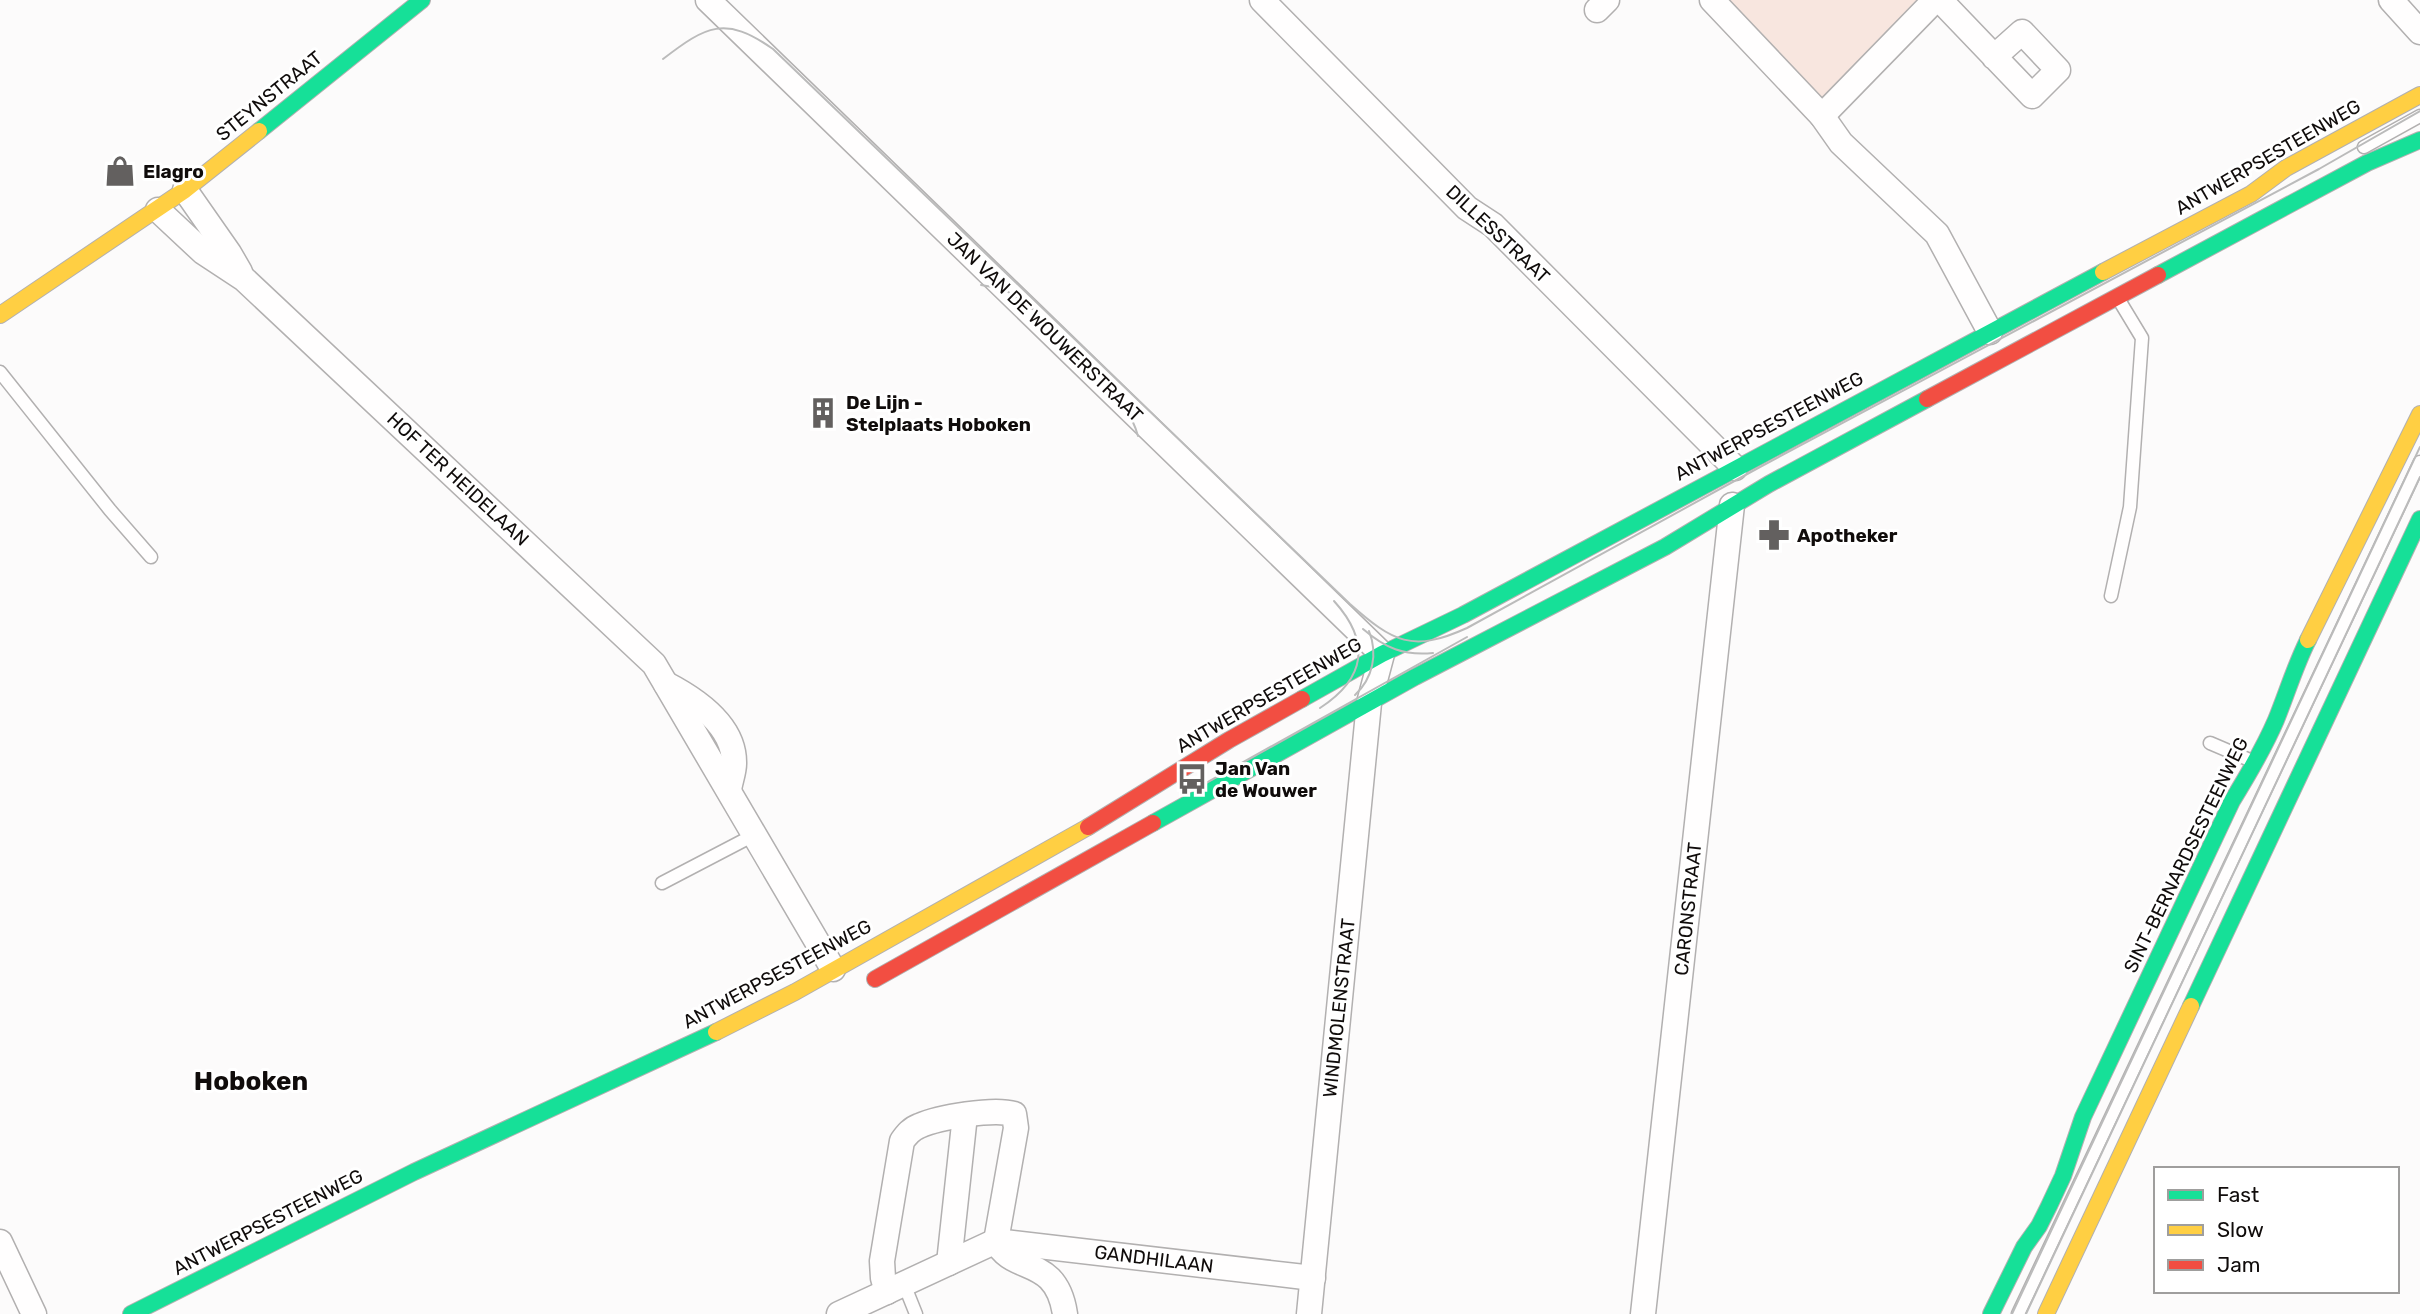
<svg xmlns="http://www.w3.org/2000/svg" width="2420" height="1314" viewBox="0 0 2420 1314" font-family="Rubik,sans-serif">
<rect width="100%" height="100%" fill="#fcfbfb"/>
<polygon fill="#f8e6df" points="1712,0 1935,0 1822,116"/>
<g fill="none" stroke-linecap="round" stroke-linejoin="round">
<defs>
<g id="lane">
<polyline points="2364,147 2420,116"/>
<polyline points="0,372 110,510 151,557"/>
<polyline points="2111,596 2130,507 2142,338 2119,300"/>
<polyline points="2210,743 2252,761"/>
<polyline points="662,883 754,835"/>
<polyline points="904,1284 916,1314"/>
<polyline points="2018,1314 2420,462"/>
</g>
<g id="street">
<polyline points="708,0 1382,654 1369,703 1309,1314"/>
<polyline points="1262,0 1467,208 1493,225 1735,468"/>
<polyline points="1712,0 1822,116 1841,143 1937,234 1990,332"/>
<polyline points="1940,0 2032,96 2058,70 2022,32 1994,57"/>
<polyline points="2391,0 2420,32"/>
<polyline points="1597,10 1607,0"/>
<polyline points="1822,116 1935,0"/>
<polyline points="185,190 229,253 240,272"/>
<polyline points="158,210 203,252 244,279 654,664 833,969"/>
<path d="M666,684C695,699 735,726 734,764C734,772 730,782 729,790"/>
<polyline points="0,1242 34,1314"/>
<polyline points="949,1263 965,1115"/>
<path d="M887,1292L883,1278L882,1261L902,1141C907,1134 911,1129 919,1126C939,1117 994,1108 1014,1114L1016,1128L996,1241C1012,1275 1056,1254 1065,1314"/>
<polyline points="839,1314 996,1241 1313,1278"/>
<polyline points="1643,1314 1732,505"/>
</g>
<g id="fast">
<polyline points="259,131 422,0"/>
<polyline points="2158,275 2367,163 2420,140"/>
<polyline points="1302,699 1382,654 1463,615 2103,272"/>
<polyline points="1153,823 1415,677 1665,547 1769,484 1927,399"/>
<polyline points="2191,1006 2420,519"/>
<polyline points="131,1314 414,1172 716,1032"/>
<path d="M1991,1314L2024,1247L2039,1226L2049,1206L2063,1176L2083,1117L2232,801C2248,775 2264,748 2276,720C2287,693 2295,666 2308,640"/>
</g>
<g id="slow">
<polyline points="2103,272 2251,194 2286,168 2420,95"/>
<polyline points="0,315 185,190 259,131"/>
<polyline points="2308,640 2420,414"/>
<polyline points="716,1032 795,992 1088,827"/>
<polyline points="2046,1314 2191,1006"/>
</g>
<g id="jam">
<polyline points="1927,399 2158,275"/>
<polyline points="1088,827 1229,740 1302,699"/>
<polyline points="875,979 1153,823"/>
</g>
</defs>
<use href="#lane" stroke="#b2b0b0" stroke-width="15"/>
<use href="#street" stroke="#b2b0b0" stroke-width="27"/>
<use href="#fast" stroke="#b2b0b0" stroke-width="18"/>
<use href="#slow" stroke="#b2b0b0" stroke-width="18"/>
<use href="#jam" stroke="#b2b0b0" stroke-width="18"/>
<use href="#lane" stroke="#fffefe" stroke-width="12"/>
<use href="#street" stroke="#fffefe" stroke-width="24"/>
<use href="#fast" stroke="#16e098" stroke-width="16"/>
<use href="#slow" stroke="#ffcf43" stroke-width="16"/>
<use href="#jam" stroke="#f24e42" stroke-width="16"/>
<g stroke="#bbb" stroke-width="2">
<path d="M663,59C706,26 725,15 773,49L1350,604C1393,642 1412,653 1467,628L1760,467L2319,169L2420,111"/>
<polyline points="981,285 1004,289 1034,310"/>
<path d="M1093,367C1111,386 1131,410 1138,436"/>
<path d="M1363,629C1385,648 1404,656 1433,653"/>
<path d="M1355,695C1373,678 1378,654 1369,631"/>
<path d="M1320,708C1366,678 1371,642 1334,601"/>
<polyline points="1195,789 1467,637"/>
<polyline points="2012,1314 2420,447"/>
<polyline points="2026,1314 2420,477"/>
</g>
</g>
<defs>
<symbol id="shop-bare" viewBox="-9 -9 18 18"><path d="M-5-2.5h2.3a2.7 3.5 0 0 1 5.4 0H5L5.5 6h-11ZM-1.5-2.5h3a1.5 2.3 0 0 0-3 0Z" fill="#63605f" stroke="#fff" stroke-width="2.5" paint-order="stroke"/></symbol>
<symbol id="building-bare" viewBox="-9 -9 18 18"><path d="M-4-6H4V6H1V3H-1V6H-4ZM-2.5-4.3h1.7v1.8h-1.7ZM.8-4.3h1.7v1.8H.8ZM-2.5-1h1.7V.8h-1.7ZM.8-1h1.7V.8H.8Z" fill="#63605f" stroke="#fff" stroke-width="2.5" paint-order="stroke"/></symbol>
<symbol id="pharmacy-bare" viewBox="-9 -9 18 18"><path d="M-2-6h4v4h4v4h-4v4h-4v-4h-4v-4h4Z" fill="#63605f" stroke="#fff" stroke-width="2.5" paint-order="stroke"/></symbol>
<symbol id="bus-bare" viewBox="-9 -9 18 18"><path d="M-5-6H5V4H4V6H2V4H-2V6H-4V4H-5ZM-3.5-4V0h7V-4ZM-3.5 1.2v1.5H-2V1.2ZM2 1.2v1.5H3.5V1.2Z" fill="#63605f" stroke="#fff" stroke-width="2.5" paint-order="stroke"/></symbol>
</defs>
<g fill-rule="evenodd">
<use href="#shop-bare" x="98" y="149" width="44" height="44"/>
<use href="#building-bare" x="801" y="391" width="44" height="44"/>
<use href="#pharmacy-bare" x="1752" y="513" width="44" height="44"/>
<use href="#bus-bare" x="1170" y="757" width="44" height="44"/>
</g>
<g text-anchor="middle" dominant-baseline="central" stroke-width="6" stroke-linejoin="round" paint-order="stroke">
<g font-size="19" fill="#100c0b" stroke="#fff">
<text transform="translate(269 96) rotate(-39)">STEYNSTRAAT</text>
<text transform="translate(2268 157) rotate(-30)">ANTWERPSESTEENWEG</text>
<text transform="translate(1498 234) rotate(43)">DILLESSTRAAT</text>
<text transform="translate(1045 327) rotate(44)">JAN VAN DE WOUWERSTRAAT</text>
<text transform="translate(1769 426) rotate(-28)">ANTWERPSESTEENWEG</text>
<text transform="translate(458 479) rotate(43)">HOF TER HEIDELAAN</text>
<text transform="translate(1269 695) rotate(-30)">ANTWERPSESTEENWEG</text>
<text transform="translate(2186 855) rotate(-64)">SINT-BERNARDSESTEENWEG</text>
<text transform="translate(1688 909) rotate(-84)">CARONSTRAAT</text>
<text transform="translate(777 974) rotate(-28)">ANTWERPSESTEENWEG</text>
<text transform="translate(1339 1008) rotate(-84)">WINDMOLENSTRAAT</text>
<text transform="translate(268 1222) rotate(-27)">ANTWERPSESTEENWEG</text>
<text transform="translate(1154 1259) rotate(7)">GANDHILAAN</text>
</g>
<g font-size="19" font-weight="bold" fill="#100c0b" stroke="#fff" text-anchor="start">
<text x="143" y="171">Elagro</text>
<text x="846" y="402">De Lijn -<tspan x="846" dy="22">Stelplaats Hoboken</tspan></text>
<text x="1797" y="535">Apotheker</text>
<text x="1215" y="768">Jan Van<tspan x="1215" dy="22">de Wouwer</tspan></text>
</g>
<g font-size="26" font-weight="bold" fill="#100c0b" stroke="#fff">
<text x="251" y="1081">Hoboken</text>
</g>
</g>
<rect x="2154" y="1167" width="245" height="126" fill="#ffffff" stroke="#9f9e9d" stroke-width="2"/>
<rect x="2168" y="1190" width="35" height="10" fill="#16e098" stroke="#9f9e9d" stroke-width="2"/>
<text x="2217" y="1202" font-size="21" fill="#100c0b">Fast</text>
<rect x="2168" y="1225" width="35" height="10" fill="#ffcf43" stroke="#9f9e9d" stroke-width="2"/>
<text x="2217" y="1237" font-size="21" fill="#100c0b">Slow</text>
<rect x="2168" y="1260" width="35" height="10" fill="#f24e42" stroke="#9f9e9d" stroke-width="2"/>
<text x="2217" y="1272" font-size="21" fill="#100c0b">Jam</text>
</svg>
